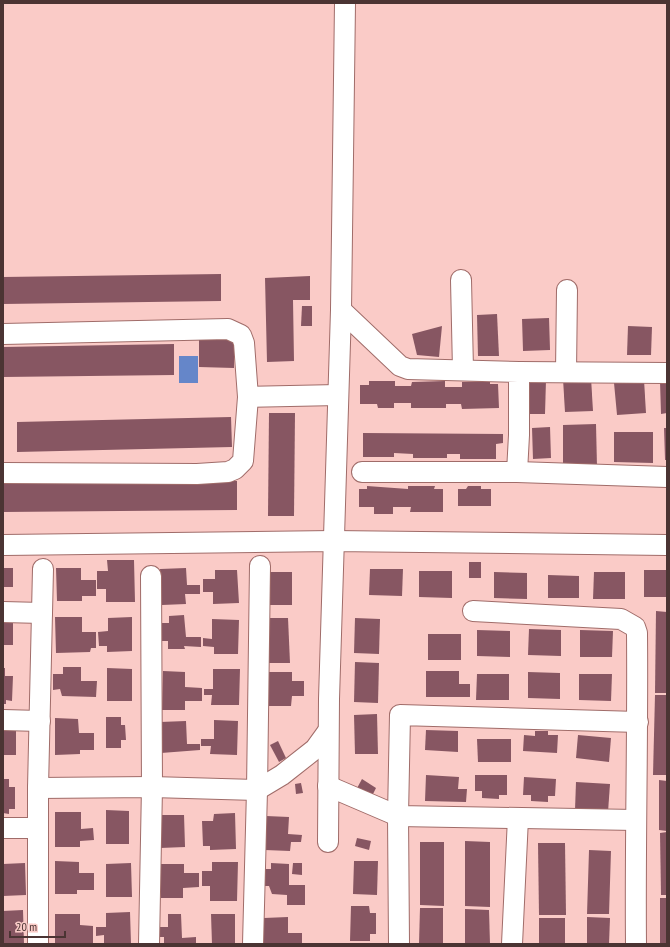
<svg xmlns="http://www.w3.org/2000/svg" width="670" height="947" viewBox="0 0 670 947" font-family="'PT Sans Narrow',sans-serif">
<rect width="100%" height="100%" fill="#facbc7"/>
<rect fill="#6586c9" x="179" y="356" width="19" height="27"/>
<g fill="#875662">
<polygon points="221,274 221,301 3,304 3,277"/>
<polygon points="310,276 310,300 293,300 294,361 267,362 265,278"/>
<polygon points="302,306 312,306 312,326 301,326"/>
<polygon points="497,314 499,356 478,356 477,315"/>
<polygon points="549,318 550,350 523,351 522,319"/>
<polygon points="442,326 439,357 417,355 412,334"/>
<polygon points="628,326 652,327 651,355 627,355"/>
<polygon points="199,335 225,335 234,342 234,368 199,367"/>
<polygon points="174,344 174,375 3,377 3,347"/>
<polygon points="591,378 593,411 565,412 563,379"/>
<polygon points="530,380 546,380 545,414 529,414"/>
<polygon points="644,380 646,413 617,415 614,383"/>
<polygon points="369,381 395,381 395,386 411,386 412,382 445,381 445,387 462,387 462,382 490,381 490,384 498,384 499,408 462,409 461,404 446,404 446,408 411,408 411,403 394,403 394,408 378,408 377,404 360,404 360,385 369,385"/>
<polygon points="660,382 667,382 667,413 661,414"/>
<polygon points="269,413 295,413 294,516 268,516"/>
<polygon points="231,417 232,447 17,452 17,422"/>
<polygon points="596,424 597,467 563,467 563,425"/>
<polygon points="550,427 551,458 533,459 532,428"/>
<polygon points="664,428 667,428 667,460 665,460"/>
<polygon points="614,432 653,432 653,463 614,462"/>
<polygon points="363,433 503,434 503,443 496,444 496,459 460,459 460,454 447,454 447,458 413,458 413,454 394,453 394,457 363,457"/>
<polygon points="237,481 237,510 3,512 3,483"/>
<polygon points="367,486 408,489 408,486 435,486 434,489 443,489 443,512 410,512 411,507 393,507 393,514 374,514 374,507 359,507 359,489 367,489"/>
<polygon points="468,486 481,486 481,489 491,489 491,506 458,506 458,489 466,489"/>
<polygon points="107,560 134,560 135,602 106,602 106,589 97,589 97,571 108,571"/>
<rect x="469" y="562" width="12" height="16"/>
<rect x="3" y="568" width="10" height="19"/>
<polygon points="56,568 81,568 81,580 96,580 96,596 82,596 82,601 57,601"/>
<polygon points="186,568 187,585 200,585 200,594 185,594 186,604 162,605 160,569"/>
<polygon points="370,569 403,569 402,596 369,595"/>
<polygon points="215,570 237,570 239,603 213,604 213,592 203,592 203,579 215,579"/>
<rect x="644" y="570" width="23" height="27"/>
<polygon points="419,571 452,571 452,598 419,597"/>
<polygon points="269,572 292,572 292,605 268,605"/>
<polygon points="494,572 527,573 527,599 494,598"/>
<polygon points="594,572 625,572 625,599 593,599"/>
<polygon points="548,575 579,576 579,598 548,598"/>
<polygon points="656,611 667,612 667,693 655,693"/>
<polygon points="184,615 186,637 201,637 201,647 184,646 185,649 168,649 168,641 162,641 162,623 169,623 169,616"/>
<polygon points="55,617 82,617 82,632 96,632 96,648 91,648 90,652 56,653"/>
<polygon points="132,617 132,651 107,652 107,646 99,646 98,632 108,631 108,618"/>
<polygon points="267,618 288,618 290,663 268,663"/>
<polygon points="355,618 380,619 379,654 354,653"/>
<polygon points="212,619 239,620 238,654 214,654 214,647 203,646 203,638 212,639"/>
<rect x="3" y="623" width="10" height="22"/>
<polygon points="529,629 561,630 561,656 528,655"/>
<polygon points="477,630 510,631 510,657 477,656"/>
<polygon points="580,630 613,631 612,657 580,657"/>
<rect x="428" y="634" width="33" height="26"/>
<polygon points="355,662 379,663 378,703 354,702"/>
<polygon points="63,667 81,667 81,681 97,681 96,697 62,696 60,689 53,690 53,674 63,674"/>
<polygon points="3,668 5,668 5,676 13,676 12,701 6,700 6,704 3,704"/>
<polygon points="107,668 132,669 132,701 107,701"/>
<polygon points="213,669 240,669 239,705 211,705 212,695 204,695 204,689 213,689"/>
<polygon points="163,671 185,672 185,687 202,688 202,701 185,701 185,710 162,710"/>
<polygon points="426,671 459,671 459,684 470,684 470,697 426,697"/>
<polygon points="267,672 292,672 292,681 304,681 304,696 292,696 291,706 266,706"/>
<polygon points="528,672 560,673 560,699 528,698"/>
<polygon points="477,674 509,674 509,700 476,700"/>
<polygon points="579,674 612,674 611,701 579,700"/>
<polygon points="655,695 667,695 667,775 653,775"/>
<polygon points="377,714 378,754 355,754 354,715"/>
<polygon points="106,717 121,717 121,725 125,725 126,740 121,740 121,748 106,748"/>
<polygon points="55,718 78,719 79,733 94,733 94,750 80,750 80,754 55,755"/>
<polygon points="214,720 238,721 237,755 210,754 211,746 201,746 201,739 214,739"/>
<polygon points="186,721 187,744 200,744 200,750 161,753 160,722"/>
<polygon points="426,730 458,731 458,752 425,750"/>
<rect x="3" y="731" width="13" height="24"/>
<polygon points="535,731 548,731 548,735 558,735 557,753 523,751 524,735 535,736"/>
<polygon points="578,735 611,738 609,762 576,758"/>
<polygon points="477,739 511,739 511,762 478,762"/>
<polygon points="278,741 286,758 279,762 270,745"/>
<polygon points="426,775 459,777 458,789 467,789 466,802 425,801"/>
<polygon points="475,775 507,775 507,795 499,795 499,799 482,798 482,791 475,791"/>
<polygon points="524,777 556,779 555,796 548,796 548,802 531,801 531,795 523,795"/>
<polygon points="3,779 9,779 9,787 15,787 15,809 9,809 9,814 3,813"/>
<polygon points="362,779 376,788 371,798 356,790"/>
<polygon points="659,780 667,781 667,831 659,830"/>
<polygon points="576,782 610,784 608,812 575,810"/>
<polygon points="301,783 303,793 296,794 295,784"/>
<polygon points="106,810 129,811 129,844 106,844"/>
<polygon points="55,812 81,812 81,829 93,828 94,840 80,841 80,847 55,847"/>
<polygon points="235,813 236,849 210,850 210,846 203,846 202,821 213,821 214,814"/>
<polygon points="160,815 184,815 185,847 160,848"/>
<polygon points="266,816 289,817 288,834 302,835 301,842 291,842 290,851 265,850"/>
<polygon points="667,832 667,895 661,895 660,833"/>
<polygon points="357,838 371,841 369,850 355,846"/>
<polygon points="465,841 490,842 490,907 465,906"/>
<polygon points="420,842 444,842 444,906 420,905"/>
<polygon points="538,843 565,843 566,915 539,915"/>
<polygon points="589,850 611,851 609,914 587,914"/>
<polygon points="55,861 79,862 79,873 94,873 94,890 77,890 77,894 55,894"/>
<polygon points="354,861 378,861 377,895 353,894"/>
<polygon points="212,862 238,862 237,901 210,901 210,886 202,886 202,871 212,871"/>
<polygon points="25,863 26,895 3,896 3,864"/>
<polygon points="131,863 132,897 106,897 106,864"/>
<polygon points="271,863 289,864 289,885 305,885 305,905 287,905 287,895 272,894 269,886 264,886 264,869 271,869"/>
<polygon points="293,863 302,863 302,875 292,874"/>
<polygon points="161,864 184,864 184,873 199,873 199,887 183,888 183,898 161,898"/>
<rect x="660" y="898" width="7" height="46"/>
<polygon points="351,906 369,906 370,913 376,913 376,934 370,934 370,941 350,941"/>
<polygon points="420,908 443,908 443,944 419,944"/>
<polygon points="465,909 489,910 490,944 465,944"/>
<polygon points="23,910 24,944 3,944 3,911"/>
<polygon points="130,912 131,944 104,944 104,935 96,936 96,927 106,927 106,913"/>
<polygon points="55,914 80,914 80,925 93,926 93,944 55,944"/>
<polygon points="168,914 181,914 182,938 196,937 196,944 164,944 164,937 159,937 158,927 168,927"/>
<polygon points="211,914 235,914 235,944 212,944"/>
<polygon points="288,917 288,933 302,933 302,944 264,944 264,918"/>
<polygon points="587,917 610,918 609,944 587,944"/>
<rect x="539" y="918" width="26" height="26"/>
</g>
<g fill="none" stroke-linecap="round" stroke-linejoin="round">
<defs>
<g id="street">
<polyline points="461,280 463,370"/>
<polyline points="341,310 400,366 408,369 519,372 519,435 517,472"/>
<polyline points="3,334 228,329 241,335 244,343 248,397 243,461 235,469 228,472 197,474 3,473"/>
<polyline points="519,372 667,373"/>
<polyline points="566,372 567,290"/>
<polyline points="248,397 338,395"/>
<polyline points="362,472 517,472 667,477"/>
<polyline points="3,545 333,541 667,545"/>
<path d="M473,611L621,619L635,627L637,633C638,737 635,840 636,944"/>
<polyline points="3,612 42,613"/>
<polyline points="3,720 40,721"/>
<polyline points="328,786 398,816 635,820"/>
<polyline points="38,788 152,787 257,790 282,775 315,749 328,731"/>
<polyline points="3,828 38,828"/>
<polyline points="328,842 329,699 341,310 345,3"/>
<polyline points="38,944 38,788 43,569"/>
<polyline points="149,944 152,787 151,576"/>
<polyline points="253,944 257,790 260,566"/>
<polyline points="399,944 398,816 400,715 638,722"/>
<polyline points="512,944 518,818"/>
</g>
</defs>
<use href="#street" stroke="#a06c69" stroke-width="22"/>
<use href="#street" stroke="#fff" stroke-width="20"/>
</g>
<rect width="670" height="947" fill="none" stroke="#4b3433" stroke-width="8"/>
<path d="M10 931v6h55v-6" fill="none" stroke="#4b3433" stroke-width="2"/>
<text x="16" y="931" font-size="12" fill="#4b3433" stroke="#facbc7" stroke-width="3" paint-order="stroke">20 m</text>
</svg>
